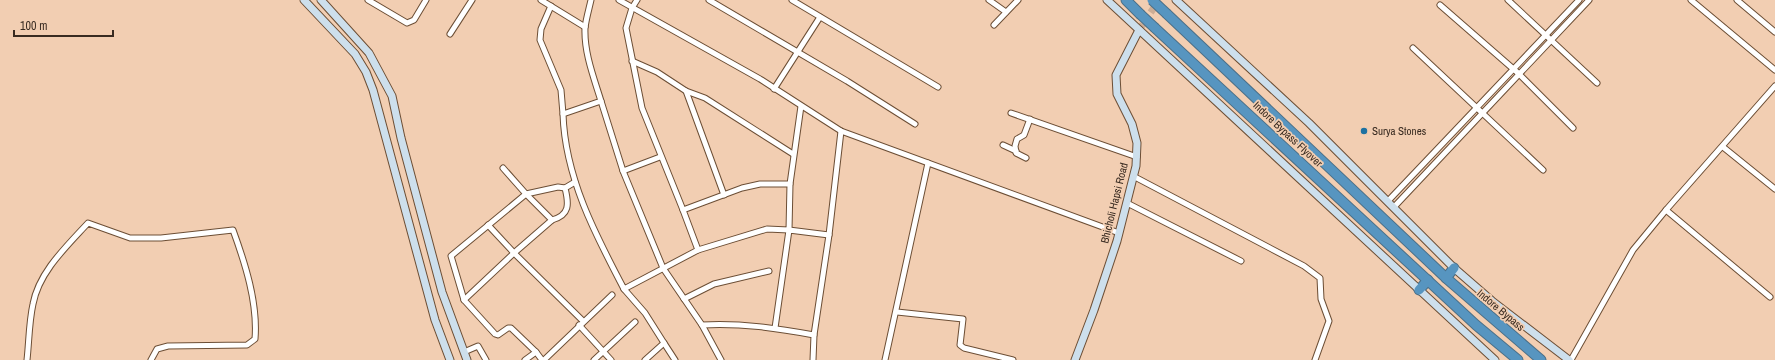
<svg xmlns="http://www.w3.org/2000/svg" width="1775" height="360" viewBox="0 0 1775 360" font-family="'Archivo Narrow',sans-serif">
<rect width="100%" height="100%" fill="#f2ceb2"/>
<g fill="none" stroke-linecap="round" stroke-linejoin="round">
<polyline stroke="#cdad95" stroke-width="7" stroke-dasharray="7 3.5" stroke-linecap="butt" points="1139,30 1159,0"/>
<defs>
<g id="street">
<polyline points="368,0 407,23 414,20 426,0"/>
<polyline points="541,0 585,27"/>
<path d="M591,0C589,9 586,19 585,28C584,53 594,78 601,101L563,114C565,177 595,234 624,289L698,250L683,210L742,188L760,184H790L801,106"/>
<polyline points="619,0 760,79 841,131 1119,233"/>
<polyline points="637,0 632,8 626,28 642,108 683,210"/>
<polyline points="709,0 847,81 915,124"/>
<polyline points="792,0 938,87"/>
<polyline points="989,0 1006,12"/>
<polyline points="1508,0 1597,83"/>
<polyline points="1691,0 1775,70"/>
<polyline points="1737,0 1775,32"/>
<polyline points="1440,5 1518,73 1573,128"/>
<polyline points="551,6 541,29 540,40 561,90 563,114"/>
<polyline points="994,25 1018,0"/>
<polyline points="450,34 472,0"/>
<polyline points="1413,48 1543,170"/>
<polyline points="632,61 657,72 686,91 705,98 793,154"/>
<polyline points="774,89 820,17"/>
<polyline points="686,91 724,195"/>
<polyline points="601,101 623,171 660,157"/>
<polyline points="1011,113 1137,157"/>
<polyline points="1003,145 1016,151"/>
<polyline points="1723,147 1775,189"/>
<polyline points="1026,158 1016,153 1015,146 1017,139 1024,135 1030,119"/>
<polyline points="503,168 526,194 552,220"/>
<path d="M623,171L663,268L702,325C742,323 776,328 814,335L813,360"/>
<polyline points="1133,176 1304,266 1320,278 1321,299 1329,321 1315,360"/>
<polyline points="1388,201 1579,0"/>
<polyline points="1127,203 1241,261"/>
<polyline points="1394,207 1589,0"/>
<polyline points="1666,210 1770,297"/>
<path d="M488,225L514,253L552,220C570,215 569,204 565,188L575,182"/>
<polyline points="698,250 767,229 789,230 790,184"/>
<polyline points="624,289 645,313 664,343 645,360"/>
<polyline points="684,299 714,284 769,271"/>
<polyline points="464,300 451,256 526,194 558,187 565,188"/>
<polyline points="897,312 963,319 960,345 964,348 1013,360"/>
<polyline points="579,325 611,360"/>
<polyline points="702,325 721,360"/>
<polyline points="775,328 789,230 829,235 841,131"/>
<polyline points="814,335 829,235"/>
<polyline points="664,343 675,360"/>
<polyline points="464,352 478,346 486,360"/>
<polyline points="536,352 511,328 508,328 498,335 495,334 464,300 514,253 583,321"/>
<path d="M27,360C29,342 29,322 33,304C39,272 66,247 88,223L130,238H161L233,230C245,263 258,303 255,339L247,345L168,346L157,349L151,360"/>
<polyline points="525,360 536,352 542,360"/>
<polyline points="544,360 612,295"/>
<polyline points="594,360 635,322"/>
<polyline points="885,360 928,163"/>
<polyline points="1571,360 1633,250 1666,210 1775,86"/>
</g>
<g id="secondary">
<polyline points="304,0 355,54 366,72 373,90 435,320 450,360"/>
<polyline points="321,0 369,53 392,96 401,138 442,292 467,360"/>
<polyline points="1107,0 1495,360"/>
<polyline points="1176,0 1309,123 1454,268 1492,301 1569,360"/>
<polyline points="1075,360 1094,310 1117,241 1136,166 1137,143 1132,124 1117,94 1116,75 1139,30"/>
</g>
<g id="highway">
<polyline points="1126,0 1140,14"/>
<polyline points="1167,14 1446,278 1541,360"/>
<polyline points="1155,28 1476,325 1518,360"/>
<polyline points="1446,278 1454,268"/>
<polyline points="1419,290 1428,280"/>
</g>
</defs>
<use href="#street" stroke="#6c4e35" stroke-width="7"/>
<use href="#secondary" stroke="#6c4e35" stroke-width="9"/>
<use href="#highway" stroke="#4c7088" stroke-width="11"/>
<use href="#street" stroke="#fff" stroke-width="5"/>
<use href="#secondary" stroke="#cddfec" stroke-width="7"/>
<use href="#highway" stroke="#5795c0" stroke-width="9"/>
<defs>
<g id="highway-bridge">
<polyline points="1152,0 1167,14"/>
<polyline points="1140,14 1155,28"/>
</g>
</defs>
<use href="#highway-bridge" stroke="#4c7088" stroke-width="11" stroke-linecap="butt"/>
<use href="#highway-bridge" stroke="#5795c0" stroke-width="9"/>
</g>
<circle fill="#1d71a1" stroke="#f2ceb2" stroke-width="1.5" cx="1364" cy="131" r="4"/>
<g text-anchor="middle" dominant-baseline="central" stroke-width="3.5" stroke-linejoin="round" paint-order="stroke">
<g font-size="11" fill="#392b21" stroke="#f2ceb2" text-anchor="start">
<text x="1372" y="131">Surya Stones</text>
</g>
<g font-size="11" fill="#392b21" stroke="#f2ceb2">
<text transform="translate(1288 134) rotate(43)">Indore Bypass Flyover</text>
<text transform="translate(1114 203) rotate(-76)">Bhicholi Hapsi Road</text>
<text transform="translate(1501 310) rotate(40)">Indore Bypass</text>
</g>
</g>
<path d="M14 30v6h99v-6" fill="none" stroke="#392b21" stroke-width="2"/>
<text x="20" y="30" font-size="12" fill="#392b21" stroke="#f2ceb2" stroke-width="3" paint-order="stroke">100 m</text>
</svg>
